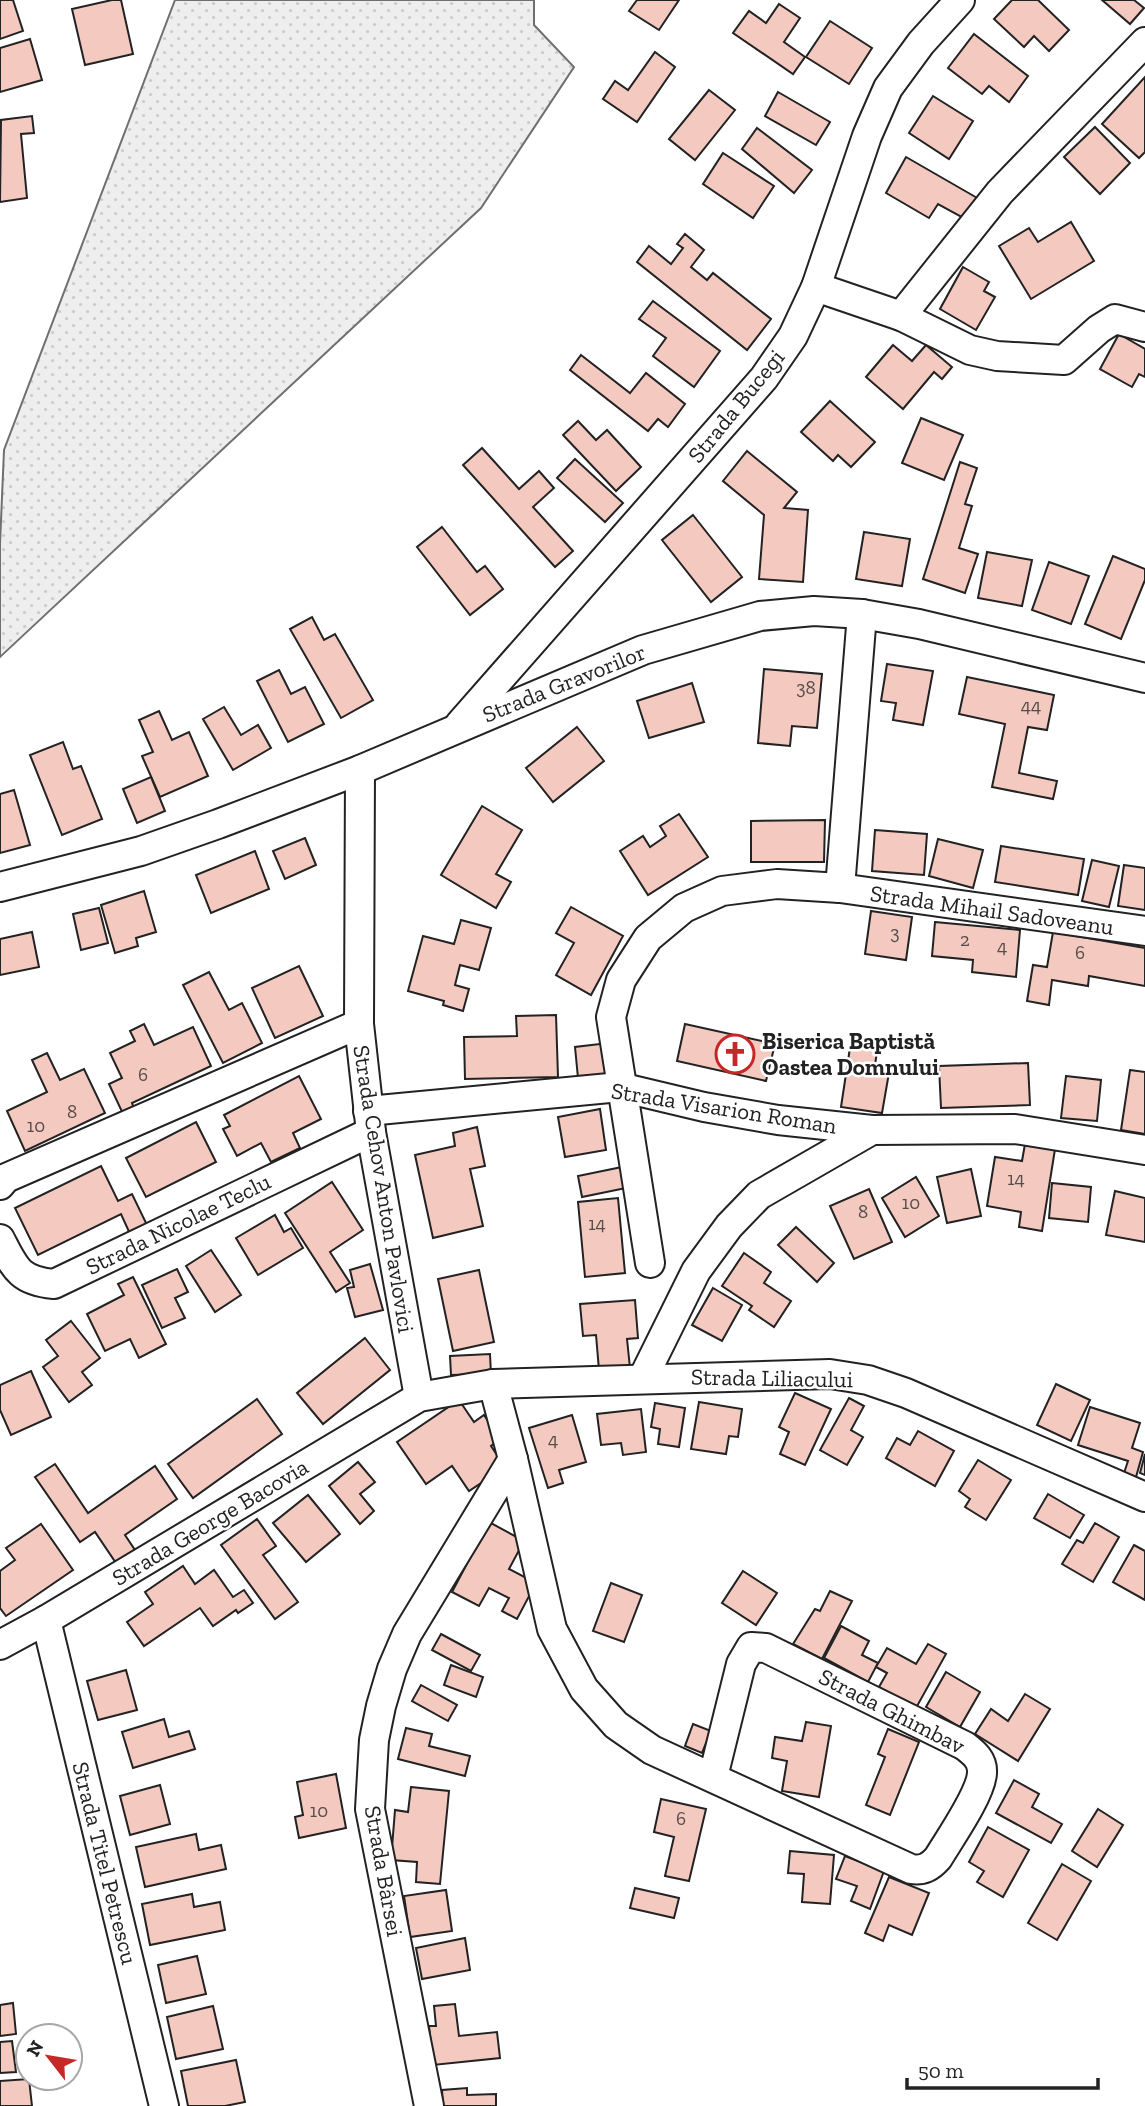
<svg xmlns="http://www.w3.org/2000/svg" width="1145" height="2106" viewBox="0 0 1145 2106" font-family="'Zilla Slab',serif">
<defs>
<pattern id="grass-dots" width="8" height="8" patternUnits="userSpaceOnUse" patternTransform="scale(1.75)"><rect width="8" height="8" fill="#eee"/><path d="M2 2h.1M6 6h.1" fill="none" stroke="#ccc" stroke-width="1.8" stroke-linecap="round"/></pattern>
</defs>
<rect width="100%" height="100%" fill="#fff"/>
<polygon fill="url(#grass-dots)" stroke="#6f6f6f" stroke-width="2" points="175,0 534,0 534,25 574,67 481,208 0,657 0,544 4,450"/>
<g fill="#f3c9c0" stroke="#222" stroke-width="2">
<polygon points="0,0 13,0 23,31 0,39"/>
<polygon points="112,0 121,0 133,54 85,65 72,9"/>
<polygon points="637,0 679,0 659,30 629,11"/>
<polygon points="1012,0 1038,0 1069,30 1049,51 1034,36 1024,47 994,19"/>
<polygon points="1102,0 1134,0 1144,8 1130,24"/>
<polygon points="779,4 800,18 784,42 805,57 793,74 733,33 749,11 766,23"/>
<polygon points="830,21 872,48 849,84 806,57"/>
<polygon points="974,34 1028,76 1009,102 989,86 982,94 948,68"/>
<polygon points="30,39 42,80 0,92 0,48"/>
<polygon points="655,52 675,67 637,122 603,99 615,81 628,90"/>
<polygon points="1145,77 1145,152 1139,158 1102,124"/>
<polygon points="709,90 735,110 695,160 669,139"/>
<polygon points="778,92 830,122 816,145 765,116"/>
<polygon points="933,96 973,121 949,159 909,133"/>
<polygon points="32,116 34,133 21,134 27,198 0,202 1,120"/>
<polygon points="1095,127 1130,163 1100,194 1064,157"/>
<polygon points="757,128 812,170 794,193 742,149"/>
<polygon points="723,153 774,186 753,218 703,184"/>
<polygon points="906,157 979,199 967,220 938,204 929,218 886,193"/>
<polygon points="1071,222 1094,261 1031,299 999,246 1029,228 1038,242"/>
<polygon points="685,234 704,250 691,267 707,280 713,273 771,319 747,350 637,262 649,246 671,264 683,248 677,244"/>
<polygon points="963,267 989,282 984,291 995,297 976,330 940,309"/>
<polygon points="653,301 720,351 694,387 653,356 666,338 639,319"/>
<polygon points="1119,334 1145,349 1145,377 1139,374 1132,387 1100,369"/>
<polygon points="893,345 912,361 926,345 952,367 942,379 934,372 903,409 866,377"/>
<polygon points="581,355 630,393 646,373 685,404 668,427 658,419 648,431 570,370"/>
<polygon points="830,401 875,442 851,467 838,455 833,461 801,432"/>
<polygon points="921,418 963,435 944,480 902,463"/>
<polygon points="578,421 596,440 607,430 641,467 616,491 563,435"/>
<polygon points="482,448 519,489 539,471 554,488 533,507 573,551 555,567 463,465"/>
<polygon points="747,451 797,492 784,508 808,510 803,582 759,579 764,515 723,481"/>
<polygon points="575,459 623,503 605,522 557,478"/>
<polygon points="960,462 977,468 965,504 972,506 959,548 978,554 965,593 923,579"/>
<polygon points="693,515 742,577 711,602 662,540"/>
<polygon points="442,527 477,572 485,566 503,589 470,615 417,547"/>
<polygon points="864,532 910,539 902,586 856,579"/>
<polygon points="987,552 1032,560 1022,606 978,598"/>
<polygon points="1113,556 1145,569 1145,580 1121,639 1085,624"/>
<polygon points="1049,562 1089,576 1071,624 1032,610"/>
<polygon points="312,617 324,640 335,634 373,700 341,718 290,629"/>
<polygon points="887,664 933,671 923,725 893,720 896,703 881,701"/>
<polygon points="764,669 822,674 817,728 792,726 790,746 758,743"/>
<polygon points="279,670 291,694 305,687 324,724 288,742 257,681"/>
<polygon points="967,677 1054,695 1047,730 1028,727 1019,773 1057,781 1053,799 992,787 1005,724 959,714"/>
<polygon points="692,683 704,722 649,738 637,701"/>
<polygon points="224,707 241,735 258,725 271,748 233,770 203,719"/>
<polygon points="159,711 172,740 189,732 208,776 160,797 142,756 153,752 139,720"/>
<polygon points="577,727 604,761 553,802 526,768"/>
<polygon points="63,742 73,769 81,766 102,819 62,835 30,755"/>
<polygon points="151,777 165,811 137,823 123,789"/>
<polygon points="14,790 30,845 0,853 0,794"/>
<polygon points="482,806 522,830 496,874 511,882 496,908 441,875"/>
<polygon points="679,814 708,857 648,895 620,851 643,836 650,847 666,836 660,826"/>
<polygon points="825,820 824,862 751,862 751,821"/>
<polygon points="875,830 927,834 924,875 872,871"/>
<polygon points="305,838 316,865 285,879 273,851"/>
<polygon points="938,839 983,850 973,888 929,876"/>
<polygon points="1001,846 1084,859 1078,895 995,882"/>
<polygon points="255,851 269,889 211,913 196,875"/>
<polygon points="1092,860 1119,866 1109,907 1082,901"/>
<polygon points="1124,865 1145,868 1145,910 1118,906"/>
<polygon points="144,891 156,932 136,938 138,946 115,953 101,905"/>
<polygon points="571,907 623,936 591,995 556,975 574,943 556,933"/>
<polygon points="99,908 108,943 81,950 73,914"/>
<polygon points="871,911 912,917 906,960 865,954"/>
<polygon points="461,920 491,928 479,970 460,965 455,985 469,989 463,1011 443,1005 444,1001 408,991 423,936 454,944"/>
<polygon points="935,922 1020,930 1016,977 972,972 973,960 932,956"/>
<polygon points="32,932 39,967 0,975 0,939"/>
<polygon points="1053,932 1145,948 1145,986 1089,976 1088,986 1052,980 1049,1005 1027,1001 1033,965 1047,967"/>
<polygon points="299,966 323,1016 275,1038 252,988"/>
<polygon points="209,972 229,1010 242,1003 262,1043 223,1063 183,985"/>
<polygon points="556,1015 558,1077 465,1079 464,1037 517,1036 516,1016"/>
<polygon points="144,1024 154,1045 193,1027 211,1066 132,1103 135,1111 124,1116 109,1084 122,1078 110,1053 135,1041 130,1031"/>
<polygon points="685,1024 775,1044 766,1081 677,1061"/>
<polygon points="851,1041 878,1045 875,1065 890,1067 882,1113 841,1107"/>
<polygon points="608,1043 611,1075 578,1078 575,1047"/>
<polygon points="47,1053 60,1080 84,1069 105,1113 25,1151 7,1111 47,1092 32,1060"/>
<polygon points="1028,1063 1030,1105 941,1108 939,1066"/>
<polygon points="1130,1070 1145,1072 1145,1134 1121,1130"/>
<polygon points="299,1076 321,1119 293,1133 300,1148 271,1162 261,1143 237,1156 223,1129 230,1126 224,1115"/>
<polygon points="1066,1076 1101,1080 1097,1121 1061,1118"/>
<polygon points="600,1109 606,1150 565,1157 558,1117"/>
<polygon points="196,1122 216,1162 146,1197 126,1158"/>
<polygon points="477,1127 485,1166 470,1169 483,1226 433,1238 415,1155 455,1146 453,1133"/>
<polygon points="1025,1144 1055,1149 1042,1231 1019,1227 1021,1212 987,1206 995,1157 1022,1161"/>
<polygon points="101,1166 118,1201 132,1194 148,1227 131,1236 121,1214 38,1255 15,1208"/>
<polygon points="622,1167 626,1188 582,1197 578,1176"/>
<polygon points="971,1169 981,1216 947,1223 937,1177"/>
<polygon points="916,1177 939,1216 905,1237 882,1198"/>
<polygon points="332,1182 363,1230 330,1252 350,1283 336,1292 285,1213"/>
<polygon points="1052,1183 1091,1187 1088,1222 1049,1218"/>
<polygon points="869,1189 892,1242 854,1259 830,1206"/>
<polygon points="1115,1191 1145,1198 1145,1242 1106,1235"/>
<polygon points="618,1198 625,1273 585,1277 578,1202"/>
<polygon points="275,1215 284,1232 291,1228 303,1248 258,1275 236,1238"/>
<polygon points="796,1227 834,1263 817,1282 778,1245"/>
<polygon points="211,1250 241,1295 215,1312 186,1266"/>
<polygon points="744,1253 771,1272 764,1283 791,1301 774,1327 749,1310 752,1306 722,1286"/>
<polygon points="370,1264 383,1310 355,1317 347,1288 354,1287 350,1270"/>
<polygon points="177,1269 188,1292 175,1298 185,1318 162,1328 142,1285"/>
<polygon points="479,1270 494,1342 453,1351 438,1279"/>
<polygon points="133,1277 166,1344 139,1358 130,1339 105,1351 87,1314 124,1295 118,1284"/>
<polygon points="713,1288 742,1305 722,1341 692,1325"/>
<polygon points="635,1300 638,1338 627,1339 630,1368 599,1370 596,1335 583,1336 580,1304"/>
<polygon points="71,1321 100,1358 82,1372 92,1385 69,1402 43,1367 58,1356 46,1340"/>
<polygon points="365,1338 390,1370 323,1424 297,1393"/>
<polygon points="490,1354 491,1374 451,1375 450,1356"/>
<polygon points="31,1371 51,1417 11,1435 0,1410 0,1385"/>
<polygon points="1056,1384 1090,1400 1071,1441 1037,1425"/>
<polygon points="795,1393 831,1409 805,1465 780,1454 789,1432 779,1427"/>
<polygon points="849,1398 864,1406 851,1430 863,1437 847,1465 820,1450"/>
<polygon points="257,1399 282,1434 193,1498 168,1464"/>
<polygon points="459,1400 474,1422 484,1415 500,1439 491,1446 505,1467 469,1491 452,1466 426,1484 397,1442"/>
<polygon points="699,1402 742,1409 738,1437 729,1436 726,1454 691,1449"/>
<polygon points="655,1403 685,1408 679,1447 658,1444 660,1429 651,1427"/>
<polygon points="1090,1407 1140,1423 1132,1448 1143,1452 1136,1477 1124,1473 1128,1461 1078,1445"/>
<polygon points="641,1409 646,1452 623,1455 621,1443 601,1445 597,1414"/>
<polygon points="572,1415 586,1462 559,1470 563,1483 548,1488 529,1428"/>
<polygon points="918,1431 954,1451 935,1486 886,1458 897,1438 910,1445"/>
<polygon points="1145,1454 1145,1475 1140,1473"/>
<polygon points="978,1460 1011,1480 986,1520 965,1507 970,1499 959,1491"/>
<polygon points="358,1462 375,1482 360,1494 374,1511 360,1524 329,1486"/>
<polygon points="55,1464 88,1513 155,1466 177,1499 125,1535 135,1550 116,1563 95,1532 80,1542 35,1477"/>
<polygon points="1048,1494 1084,1515 1070,1538 1034,1518"/>
<polygon points="308,1495 340,1534 306,1562 273,1523"/>
<polygon points="257,1519 276,1546 263,1555 298,1602 275,1619 221,1545"/>
<polygon points="489,1522 524,1541 509,1569 536,1583 517,1619 502,1611 509,1598 489,1588 479,1606 452,1592"/>
<polygon points="1095,1523 1119,1537 1093,1582 1062,1564 1077,1540 1083,1543"/>
<polygon points="41,1524 73,1570 6,1616 0,1608 0,1571 15,1560 6,1548"/>
<polygon points="1134,1545 1145,1551 1145,1600 1113,1582"/>
<polygon points="183,1566 195,1584 214,1570 233,1597 244,1590 253,1603 238,1613 236,1610 213,1626 200,1608 144,1646 127,1622 153,1604 145,1592"/>
<polygon points="743,1571 777,1593 756,1625 722,1603"/>
<polygon points="611,1583 642,1595 624,1642 593,1631"/>
<polygon points="830,1591 852,1601 822,1659 793,1644 815,1609 820,1611"/>
<polygon points="841,1626 869,1641 862,1655 878,1663 868,1682 824,1658"/>
<polygon points="441,1634 480,1655 471,1671 432,1650"/>
<polygon points="928,1644 946,1654 916,1708 879,1687 887,1673 876,1667 887,1648 916,1664"/>
<polygon points="451,1665 483,1677 476,1697 444,1685"/>
<polygon points="126,1670 137,1710 98,1720 87,1681"/>
<polygon points="946,1672 980,1692 960,1727 926,1707"/>
<polygon points="421,1685 457,1705 448,1721 412,1701"/>
<polygon points="1025,1694 1050,1709 1018,1761 975,1734 991,1709 1008,1721"/>
<polygon points="164,1719 169,1737 189,1731 195,1749 133,1768 122,1732"/>
<polygon points="806,1722 831,1726 819,1797 782,1791 787,1761 772,1758 775,1737 802,1741"/>
<polygon points="693,1724 711,1731 702,1753 685,1746"/>
<polygon points="406,1728 432,1734 429,1746 470,1756 465,1776 398,1759"/>
<polygon points="888,1729 919,1742 890,1815 866,1805 885,1757 878,1754"/>
<polygon points="336,1774 346,1828 299,1838 295,1817 303,1815 297,1782"/>
<polygon points="1014,1780 1039,1794 1032,1807 1062,1824 1051,1843 996,1813"/>
<polygon points="160,1785 170,1824 130,1835 120,1796"/>
<polygon points="411,1787 449,1791 440,1884 416,1882 417,1862 391,1860 395,1810 408,1812"/>
<polygon points="661,1799 706,1809 689,1881 665,1876 674,1837 654,1832"/>
<polygon points="1098,1809 1123,1825 1097,1867 1072,1851"/>
<polygon points="988,1827 1029,1850 1003,1897 977,1882 984,1871 969,1862"/>
<polygon points="196,1834 199,1850 221,1845 226,1869 145,1887 136,1847"/>
<polygon points="790,1851 834,1855 830,1904 802,1902 804,1874 788,1873"/>
<polygon points="845,1856 884,1871 870,1909 851,1901 857,1886 836,1879"/>
<polygon points="1062,1864 1091,1881 1057,1940 1028,1923"/>
<polygon points="889,1877 929,1893 912,1935 889,1925 883,1941 865,1933"/>
<polygon points="635,1888 679,1898 674,1918 630,1908"/>
<polygon points="446,1890 452,1931 410,1937 404,1896"/>
<polygon points="192,1894 194,1907 220,1902 225,1930 150,1945 142,1904"/>
<polygon points="465,1938 470,1970 422,1979 416,1948"/>
<polygon points="197,1956 206,1994 166,2003 158,1965"/>
<polygon points="13,2003 16,2034 0,2036 0,2005"/>
<polygon points="455,2004 459,2036 497,2032 500,2058 433,2065 429,2026 436,2026 434,2006"/>
<polygon points="213,2006 223,2049 176,2059 167,2017"/>
<polygon points="12,2041 16,2072 0,2073 0,2042"/>
<polygon points="236,2060 245,2102 225,2106 188,2106 181,2071"/>
<polygon points="29,2079 32,2106 0,2106 0,2081"/>
<polygon points="467,2088 467,2095 496,2094 496,2106 443,2106 442,2090"/>
</g>
<g fill="none" stroke-linecap="round" stroke-linejoin="round">
<defs>
<g id="minor">
<polyline points="816,287 901,316 970,350 997,356 1064,360 1099,329 1115,319 1145,327"/>
<polyline points="901,316 1000,192 1145,42"/>
<polyline points="460,724 764,378 793,336 816,287 867,136 888,88 921,43 960,0"/>
<polyline points="360,770 359,1024 371,1132 419,1397"/>
<polyline points="0,887 141,851 218,824 360,770 643,650 760,616 814,611 862,614 919,624 1145,678"/>
<polyline points="840,888 862,614"/>
<polyline points="368,1111 620,1087 704,1107 778,1120 872,1130 1015,1129 1145,1150"/>
<polyline points="0,1185 6,1178 359,1024"/>
<path d="M0,1239C15,1268 19,1281 54,1284L371,1132"/>
<polyline points="650,1263 611,1017 621,980 648,938 684,908 722,891 777,884 840,888 1145,931"/>
<polyline points="643,1378 696,1271 729,1226 759,1195 872,1130"/>
<path d="M493,1384L513,1459L552,1629L584,1689L616,1725L652,1750L911,1869C923,1871 930,1867 938,1858C950,1838 981,1794 982,1773C983,1760 974,1753 965,1746L766,1648L751,1647L741,1664L713,1777"/>
<polyline points="46,1620 164,2106"/>
<polyline points="0,1645 46,1620 419,1397 493,1384 830,1374 868,1380 906,1393 1145,1497"/>
<polyline points="429,2106 370,1809 374,1740 381,1706 392,1669 407,1634 513,1459"/>
</g>
</defs>
<use href="#minor" stroke="#222" stroke-width="32"/>
<use href="#minor" stroke="#fff" stroke-width="28"/>
</g>
<defs>
<symbol id="church-ring" viewBox="-11 -11 22 22"><circle r="9.5" fill="#fff" stroke="#c62828" stroke-width="1.5"/><path d="M-1.2-6h2.4v3.5h3.3v2.4h-3.3V6h-2.4V-.1h-3.3v-2.4h3.3Z" fill="#c62828"/></symbol>
</defs>
<g fill-rule="evenodd">
<use href="#church-ring" x="713" y="1032" width="44" height="44"/>
</g>
<g text-anchor="middle" dominant-baseline="central" stroke-width="5" stroke-linejoin="round" paint-order="stroke">
<g font-size="19" fill="#564c4a">
<text x="806" y="687">38</text>
<text x="1031" y="705">44</text>
<text x="895" y="932">3</text>
<text x="965" y="939">2</text>
<text x="1002" y="946">4</text>
<text x="1080" y="952">6</text>
<text x="143" y="1074">6</text>
<text x="72" y="1111">8</text>
<text x="36" y="1125">10</text>
<text x="1016" y="1178">14</text>
<text x="911" y="1202">10</text>
<text x="863" y="1211">8</text>
<text x="597" y="1223">14</text>
<text x="553" y="1439">4</text>
<text x="319" y="1810">10</text>
<text x="681" y="1818">6</text>
</g>
<g font-size="23" fill="#222" stroke="#fff">
<text transform="translate(736 406) rotate(-51)">Strada Bucegi</text>
<text transform="translate(564 683) rotate(-22)">Strada Gravorilor</text>
<text transform="translate(992 910) rotate(8)">Strada Mihail Sadoveanu</text>
<text transform="translate(724 1108) rotate(9)">Strada Visarion Roman</text>
<text transform="translate(384 1189) rotate(81)">Strada Cehov Anton Pavlovici</text>
<text transform="translate(178 1224) rotate(-26)">Strada Nicolae Teclu</text>
<text transform="translate(772 1378) rotate(1)">Strada Liliacului</text>
<text transform="translate(210 1522) rotate(-31)">Strada George Bacovia</text>
<text transform="translate(892 1711) rotate(27)">Strada Ghimbav</text>
<text transform="translate(105 1863) rotate(76)">Strada Titel Petrescu</text>
<text transform="translate(384 1871) rotate(80)">Strada Bârsei</text>
</g>
<g font-size="23" font-weight="bold" fill="#222" stroke="#fff" text-anchor="start">
<text x="762" y="1041">Biserica Baptistă<tspan x="762" dy="26">Oastea Domnului</tspan></text>
</g>
</g>
<g transform="translate(49 2057) rotate(301)"><circle r="33" fill="#ffffff" stroke="#a7a7a7" stroke-width="2"/>
<path d="M0-5L12 26L0 18L-12 26Z" fill="#c62828"/>
<text y="-10" font-size="19" font-weight="bold" text-anchor="middle" fill="#222222">N</text>
</g>
<path d="M907 2078v10h191v-10" fill="none" stroke="#222222" stroke-width="3.5"/>
<text x="918" y="2078" font-size="21" fill="#222222" stroke="#ffffff" stroke-width="5" paint-order="stroke">50 m</text>
</svg>
